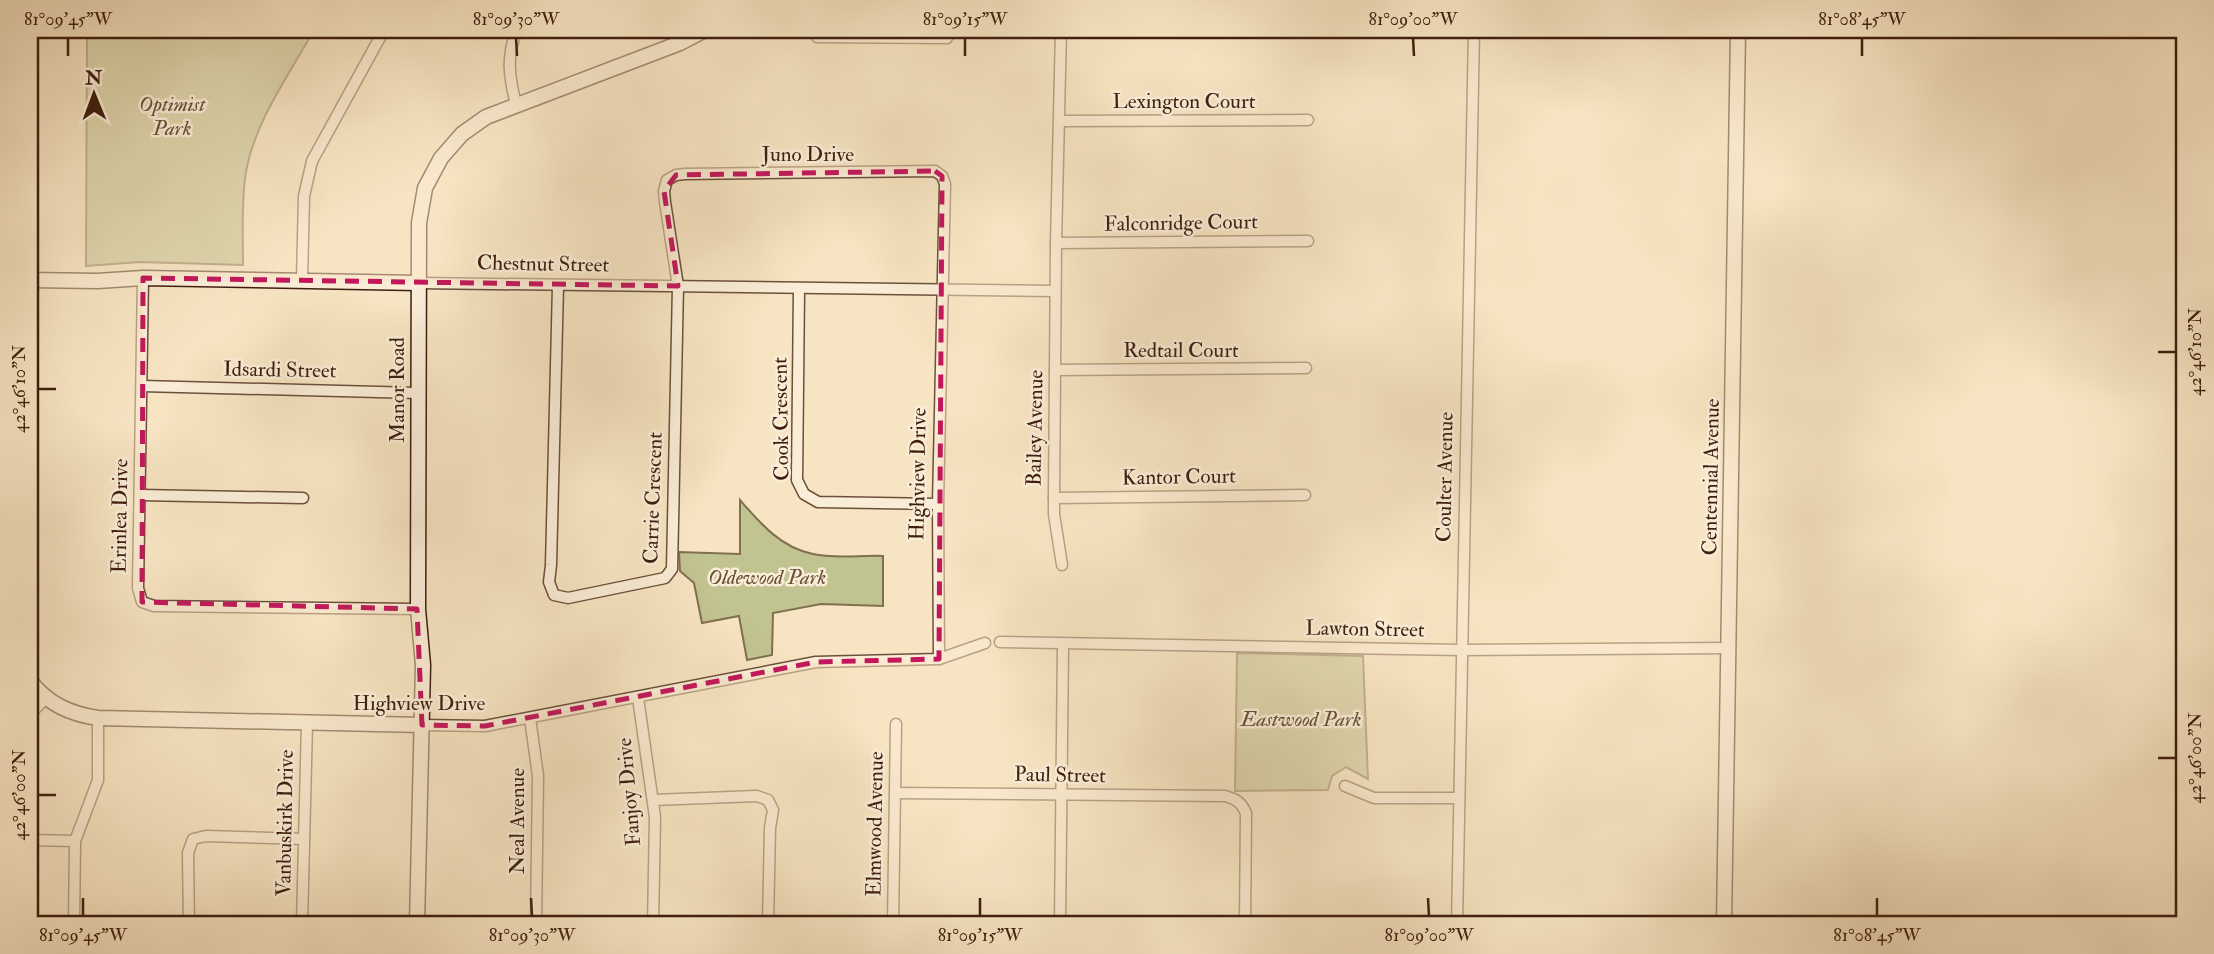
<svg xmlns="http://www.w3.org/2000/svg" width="2214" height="954" viewBox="0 0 2214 954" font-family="'IM FELL Double Pica',serif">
<rect width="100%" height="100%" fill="#f7e4c2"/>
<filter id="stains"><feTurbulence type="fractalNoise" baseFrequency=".00286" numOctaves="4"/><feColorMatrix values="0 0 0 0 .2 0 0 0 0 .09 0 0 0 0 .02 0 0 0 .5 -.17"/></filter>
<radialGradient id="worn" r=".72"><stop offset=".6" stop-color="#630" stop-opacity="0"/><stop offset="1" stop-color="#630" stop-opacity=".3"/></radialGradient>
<g fill="#c1c390" stroke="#807050" stroke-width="2">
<path d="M87,30H314C289,75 255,121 246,172C241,202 243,235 243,265L140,262L86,266Z"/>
<path d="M740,500C760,523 781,548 813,554C833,559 862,555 883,556V606L821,604L773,613L772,655L747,660L739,616L702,623L694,583L680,571L679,552L740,554Z"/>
<polygon points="1237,653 1363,656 1368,779 1346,767 1332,776 1328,790 1235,791"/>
</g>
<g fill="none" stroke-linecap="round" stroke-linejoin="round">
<defs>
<g id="street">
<polyline points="817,30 817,37 947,38 947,30"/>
<polyline points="1061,30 1056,243 1054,498 1054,514 1062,565"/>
<path d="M516,104C509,77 506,56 517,30"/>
<polyline points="1060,121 1308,120"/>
<polyline points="1056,243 1308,241"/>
<polyline points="143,278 138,588 142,602 154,606 418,609"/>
<polyline points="302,280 304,196 312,161 384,30"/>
<polyline points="419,283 1055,291"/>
<polyline points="799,289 797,480 804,494 818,502 938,504"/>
<polyline points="1055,370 1306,368"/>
<polyline points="142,386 417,393"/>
<polyline points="140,495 303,498"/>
<polyline points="1054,498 1305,495"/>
<polyline points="1000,642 1461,650 1729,648"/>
<polyline points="939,659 985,643"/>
<polyline points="638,698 655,817 653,924"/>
<polyline points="30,714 46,698"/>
<polyline points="530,718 538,776 536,924"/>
<polyline points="422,725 485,726 816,662 939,659 938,504 945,184 942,176 935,171 685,174 676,175 667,180 664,191 665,202 678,286 672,569 665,578 568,598 554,595 549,582 551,565 558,286"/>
<polyline points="1345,786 1374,798 1458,798"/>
<path d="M895,793L1225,796C1236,799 1241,802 1246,813L1245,924"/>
<polyline points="653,800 757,796 768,800 773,810 770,828 768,924"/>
<polyline points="30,840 75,841"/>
<polyline points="74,924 75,841 98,780 98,718"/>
<polyline points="189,924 188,853 193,839 206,836 304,839"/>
<polyline points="302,924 307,723"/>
<polyline points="893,924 896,724"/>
<polyline points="1060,924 1063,645"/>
<polyline points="1457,924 1474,30"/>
</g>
<g id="secondary">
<polyline points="30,280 97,281 143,278 419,283"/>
<path d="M30,681C48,704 70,714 98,718L422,725"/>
<polyline points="417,924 423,665 418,609 419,223 425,188 441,158 462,134 486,117 680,43 705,30"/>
<polyline points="1724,924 1738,30"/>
</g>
</defs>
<use href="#street" stroke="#6d503c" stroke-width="13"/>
<use href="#secondary" stroke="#3f1e0f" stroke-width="17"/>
<use href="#street" stroke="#faedd7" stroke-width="10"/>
<use href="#secondary" stroke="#faedd7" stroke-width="14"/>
</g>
<path d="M0 0H2214V954H0ZM935,171L942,176L939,659L816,662L485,726L422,725L417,609L142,602L143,278L678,286L664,191L676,175Z" fill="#f7e4c2" fill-opacity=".55" fill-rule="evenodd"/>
<path fill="none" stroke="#c2185b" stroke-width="5" stroke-dasharray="14 9" stroke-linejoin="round" d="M935,171L942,176L939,659L816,662L485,726L422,725L417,609L142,602L143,278L678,286L664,191L676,175Z"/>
<path fill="none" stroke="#3f1e0f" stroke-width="2.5" d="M68,38V56M516,38L517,56M965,38V56M1413,38L1414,56M1862,38V56M2158,352H2176M38,389H56M2158,758H2176M38,795H56M83,898V916M531,898L532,916M980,898V916M1428,898L1429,916M1877,898V916"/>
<g text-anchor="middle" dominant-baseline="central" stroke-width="5" stroke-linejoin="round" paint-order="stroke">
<g font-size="21" fill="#3f1e0f" stroke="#faedd7">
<text x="1184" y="101">Lexington Court</text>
<text x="808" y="154">Juno Drive</text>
<text transform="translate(1181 223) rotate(-1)">Falconridge Court</text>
<text transform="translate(543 264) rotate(1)">Chestnut Street</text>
<text x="1181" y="350">Redtail Court</text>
<text transform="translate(280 370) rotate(1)">Idsardi Street</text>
<text transform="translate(397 390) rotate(-90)">Manor Road</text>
<text transform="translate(781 419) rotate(-91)">Cook Crescent</text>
<text transform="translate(1035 428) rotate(-89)">Bailey Avenue</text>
<text transform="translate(918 474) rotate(-89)">Highview Drive</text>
<text transform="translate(1179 477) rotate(-1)">Kantor Court</text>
<text transform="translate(1445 477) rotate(-89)">Coulter Avenue</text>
<text transform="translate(1711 477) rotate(-89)">Centennial Avenue</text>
<text transform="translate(653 498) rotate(-88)">Carrie Crescent</text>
<text transform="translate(120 516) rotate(-89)">Erinlea Drive</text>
<text transform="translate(1365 629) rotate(1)">Lawton Street</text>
<text x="419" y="703">Highview Drive</text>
<text transform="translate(1060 775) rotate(1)">Paul Street</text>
<text transform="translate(629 792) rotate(-95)">Fanjoy Drive</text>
<text transform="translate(517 821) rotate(-90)">Neal Avenue</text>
<text transform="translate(285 823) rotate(-89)">Vanbuskirk Drive</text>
<text transform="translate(875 824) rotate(-89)">Elmwood Avenue</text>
</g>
<g font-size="21" font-style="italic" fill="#665036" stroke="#faedd7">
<text x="172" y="104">Optimist<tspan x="172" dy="24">Park</tspan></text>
<text x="767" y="577">Oldewood Park</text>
<text x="1301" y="719">Eastwood Park</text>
</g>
</g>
<rect width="2214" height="954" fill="none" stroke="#f7e4c2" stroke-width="77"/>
<g transform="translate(94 94) rotate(359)" stroke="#faedd7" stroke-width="5" paint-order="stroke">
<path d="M0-5L12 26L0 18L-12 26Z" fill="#3f1e0f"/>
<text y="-10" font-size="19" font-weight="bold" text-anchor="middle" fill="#3f1e0f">N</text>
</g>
<rect x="38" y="38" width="2138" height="878" fill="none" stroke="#3f1e0f" stroke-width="2.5"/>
<g font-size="18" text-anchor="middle" fill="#3f1e0f">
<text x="68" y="25">81°09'45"W</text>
<text x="516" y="25">81°09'30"W</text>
<text x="965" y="25">81°09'15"W</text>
<text x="1413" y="25">81°09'00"W</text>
<text x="1862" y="25">81°08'45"W</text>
<text transform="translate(2195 352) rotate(-90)" y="6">42°46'10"N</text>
<text transform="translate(19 389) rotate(-90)" y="6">42°46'10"N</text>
<text transform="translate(2195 758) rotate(-90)" y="6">42°46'00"N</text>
<text transform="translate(19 795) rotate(-90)" y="6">42°46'00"N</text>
<text x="83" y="941">81°09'45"W</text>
<text x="532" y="941">81°09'30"W</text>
<text x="980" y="941">81°09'15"W</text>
<text x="1429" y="941">81°09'00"W</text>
<text x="1877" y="941">81°08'45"W</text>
</g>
<rect width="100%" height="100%" filter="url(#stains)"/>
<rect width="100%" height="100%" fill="url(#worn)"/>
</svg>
